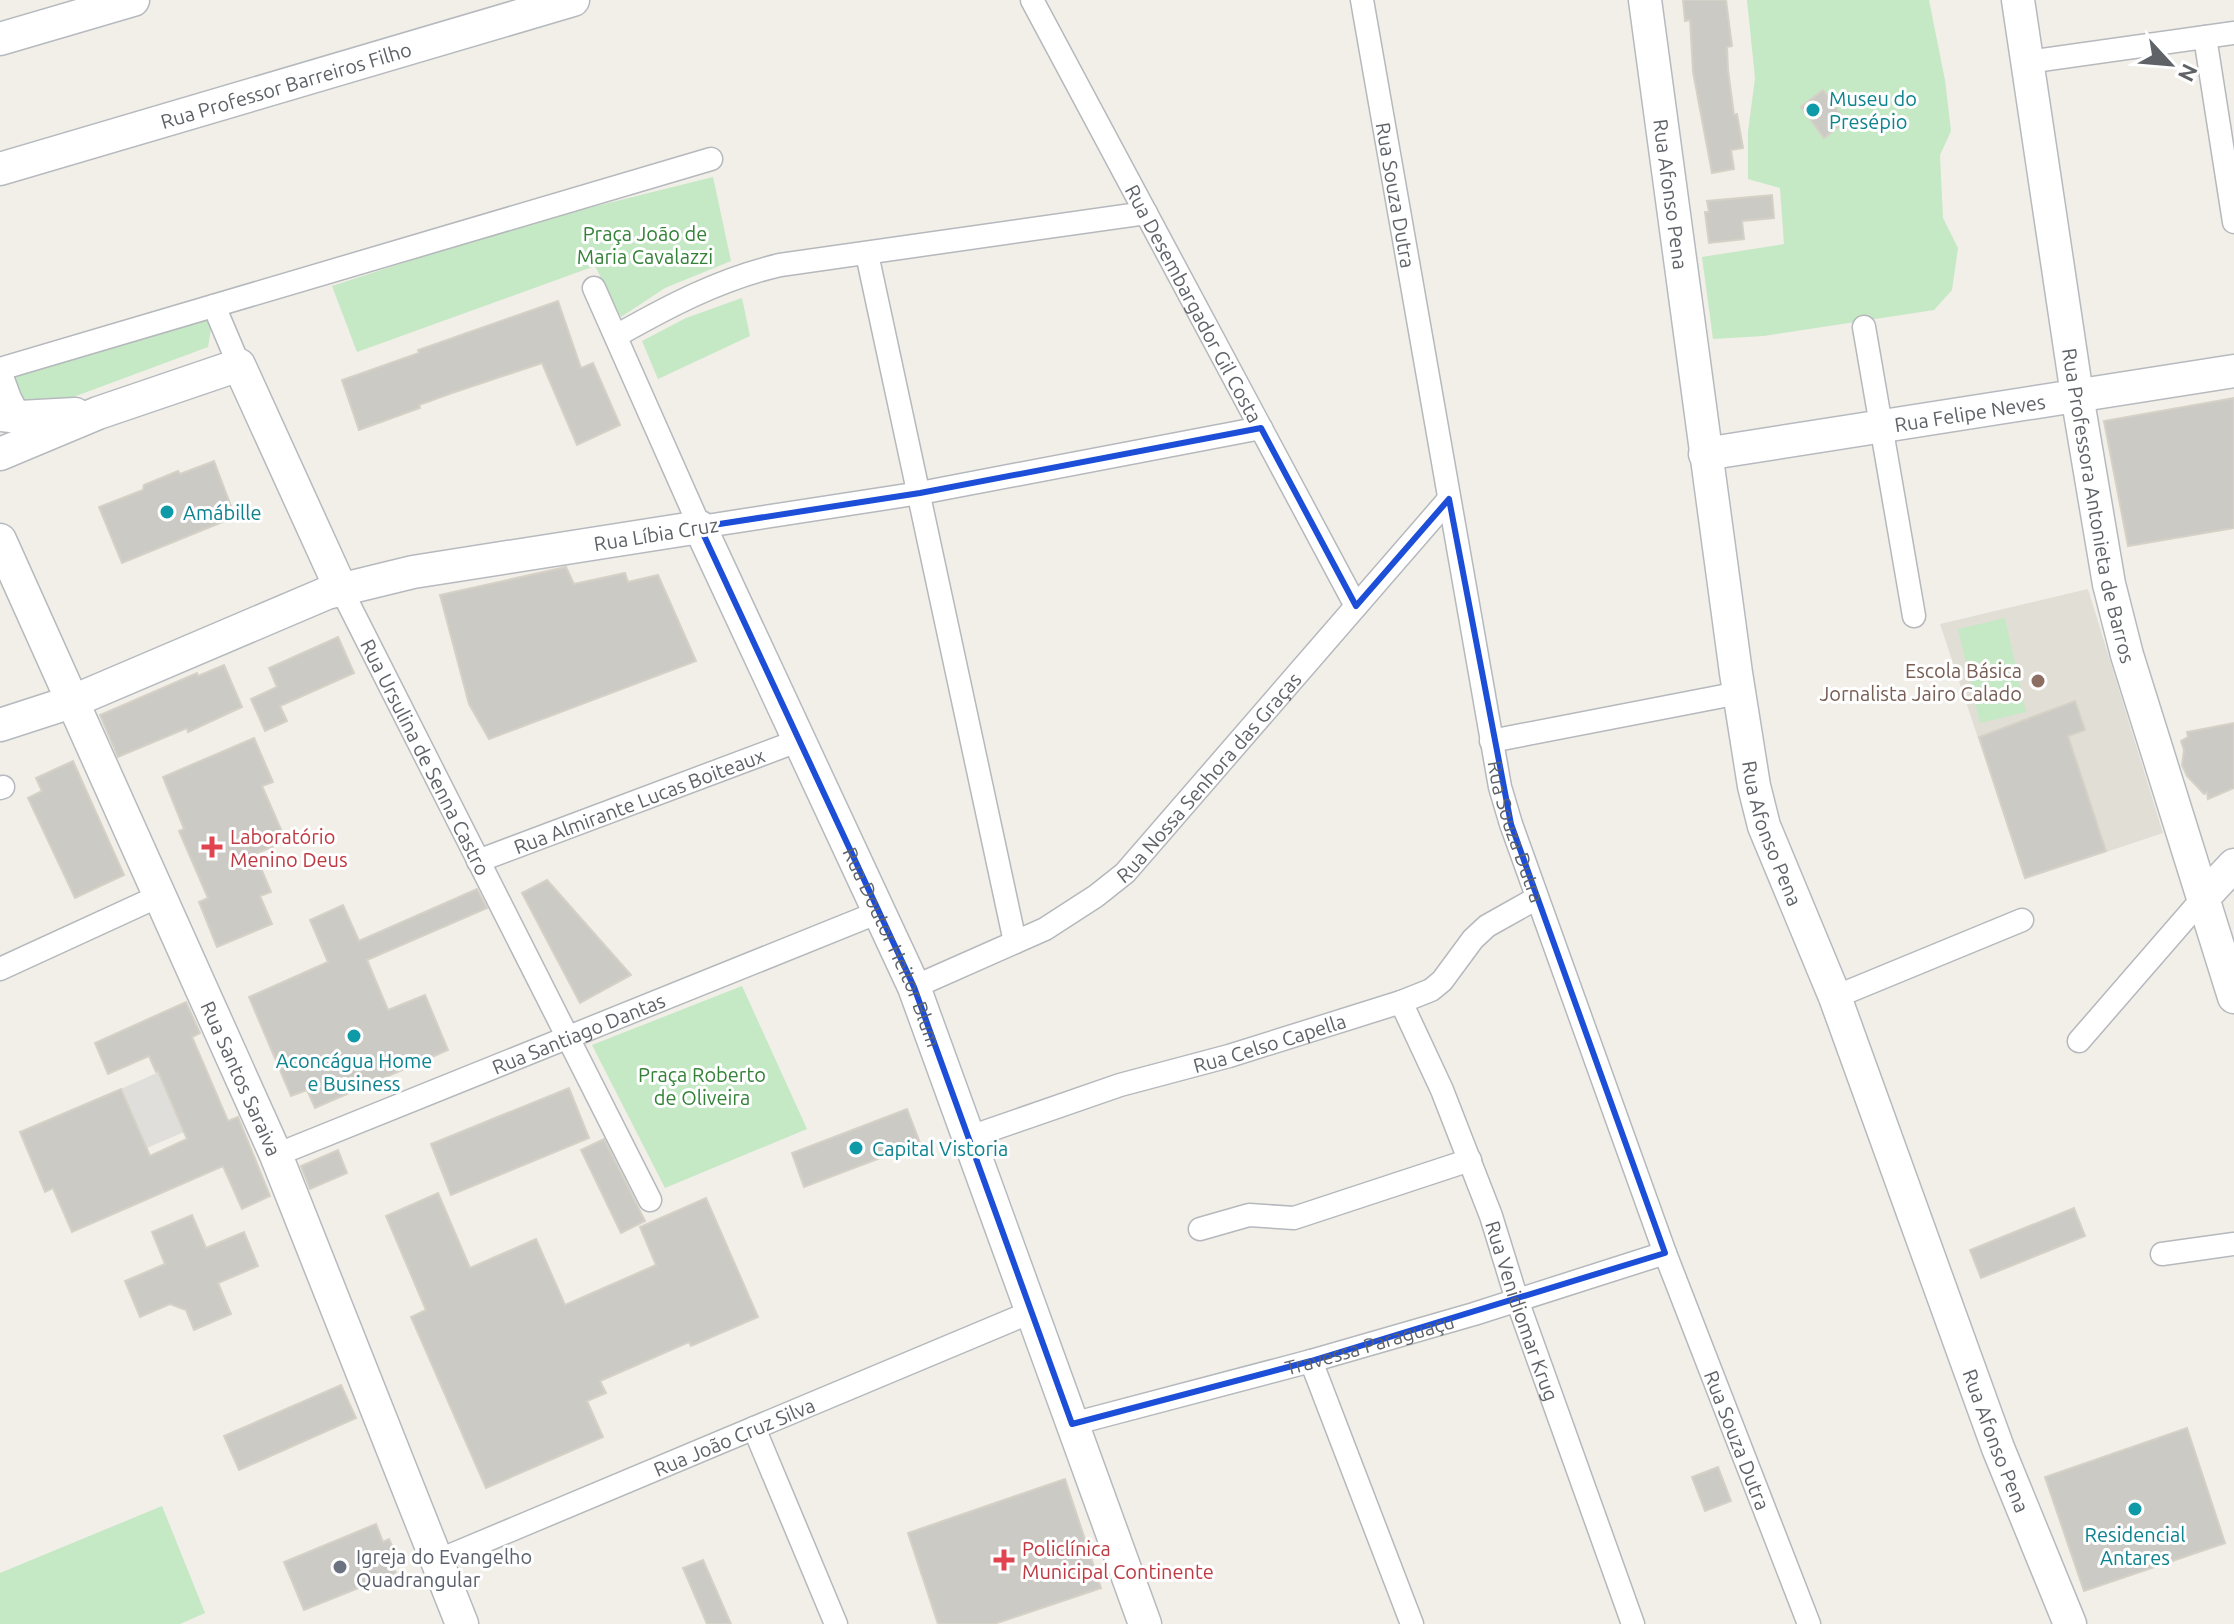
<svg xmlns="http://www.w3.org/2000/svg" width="2234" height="1624" viewBox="0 0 2234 1624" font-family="Ubuntu,sans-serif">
<rect width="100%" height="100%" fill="#f1efe8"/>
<polygon fill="#e0deda" points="159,1072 184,1132 147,1148 121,1089"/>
<polygon fill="#e1ded6" points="2088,589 2163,833 2025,879 1940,624"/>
<g fill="#c5e8c5">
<polygon points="1747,0 1929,0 1945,80 1951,131 1940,155 1943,218 1958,248 1952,290 1934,310 1764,336 1713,339 1702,257 1784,244 1780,188 1748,179 1748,132 1755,78"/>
<polygon points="713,177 731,261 665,288 621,317 595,266 357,352 332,286 516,226"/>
<polygon points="742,298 750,336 658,379 642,341 686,318"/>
<polygon points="204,314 211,329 208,347 49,406 25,401 14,377"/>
<polygon points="2005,618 2026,712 1980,723 1958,629"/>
<polygon points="742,986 807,1129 665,1188 592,1045"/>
<polygon points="162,1506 205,1613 180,1624 0,1624 0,1573"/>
</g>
<g fill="#cccac5" stroke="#d6d1c6" stroke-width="2">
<polygon points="1683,0 1726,0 1732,46 1727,47 1728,70 1734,115 1737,114 1743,148 1731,150 1734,169 1712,173 1693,72 1690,20 1685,21"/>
<polygon points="1823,90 1846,121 1824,138 1801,107"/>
<polygon points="1772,195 1774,218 1742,221 1744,239 1709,243 1705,212 1709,212 1707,201"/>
<polygon points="558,301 581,368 593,363 620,425 577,445 542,363 452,393 419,405 420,408 359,430 342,380 419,353 418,350"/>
<polygon points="2234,398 2234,528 2128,546 2104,421"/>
<polygon points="214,461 235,517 122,563 99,507 143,490 144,485 178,471 180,474"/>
<polygon points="566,567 574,584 625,573 628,582 658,575 696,661 489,739 469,704 440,595"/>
<polygon points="338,637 354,673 280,706 287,721 265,731 251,699 277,687 269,668"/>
<polygon points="224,665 242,707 188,732 187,728 118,757 100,715 197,673 198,676"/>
<polygon points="2075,701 2085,730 2068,736 2106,851 2025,878 1979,737"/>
<polygon points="2234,723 2234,788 2208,799 2207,792 2204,794 2187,776 2182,765 2184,750 2181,741 2188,737 2187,732"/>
<polygon points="254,738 273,782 262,786 286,841 255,854 271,892 260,896 272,924 217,947 199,902 208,898 179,831 184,829 163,777"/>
<polygon points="73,761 124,875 75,898 28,798 42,791 36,778"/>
<polygon points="547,880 631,975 580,1003 522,893"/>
<polygon points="477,889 487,908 367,960 388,1010 425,995 448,1050 315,1108 307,1090 291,1096 249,997 328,962 310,920 343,905 359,941"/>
<polygon points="186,1002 200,1033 192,1037 228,1121 238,1117 270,1196 242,1209 223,1166 72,1232 53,1188 45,1192 20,1132 121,1089 150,1156 187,1139 158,1071 156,1072 149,1056 108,1074 95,1043"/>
<polygon points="569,1088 589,1138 451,1195 431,1144"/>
<polygon points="907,1109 920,1143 804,1187 792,1153"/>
<polygon points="604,1139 645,1221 621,1233 581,1150"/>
<polygon points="338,1150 347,1173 310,1189 301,1166"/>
<polygon points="438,1193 470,1268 536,1239 565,1305 656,1265 640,1227 706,1198 758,1317 691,1346 689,1342 600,1381 606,1393 587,1401 603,1437 486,1488 411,1317 426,1310 386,1216"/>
<polygon points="2074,1208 2085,1236 1981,1278 1970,1250"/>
<polygon points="192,1215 206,1248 244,1232 258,1266 218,1283 231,1314 194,1330 186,1310 170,1304 140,1317 125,1281 165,1264 152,1232"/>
<polygon points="341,1385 356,1418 239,1470 224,1436"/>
<polygon points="2187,1428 2225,1543 2084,1591 2045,1477"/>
<polygon points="1718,1467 1731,1501 1705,1511 1692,1477"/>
<polygon points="1065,1479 1101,1588 994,1624 938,1624 908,1533"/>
<polygon points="376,1524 383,1542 389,1539 396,1554 389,1557 396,1573 304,1610 284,1562"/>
<polygon points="703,1560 731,1624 707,1624 683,1568"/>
</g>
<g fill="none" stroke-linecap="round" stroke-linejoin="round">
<defs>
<g id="street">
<path id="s1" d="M1032,0L1356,606"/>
<path id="s2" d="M1362,0L1500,787L1511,824L1665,1253L1809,1624"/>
<polyline points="2205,37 2234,222"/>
<polyline points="2027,62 2234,33"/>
<polyline points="867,254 1015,942"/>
<polyline points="594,288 700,527 920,493 1261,428"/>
<polyline points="214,306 239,365"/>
<polyline points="1864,327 1914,616"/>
<path d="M616,336C669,306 720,279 780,265L1146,213"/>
<polyline points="0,369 711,159"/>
<polyline points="0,371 10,398 20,417"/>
<path id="s3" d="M341,589L650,1200"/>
<polyline points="1491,741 1739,693"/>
<polyline points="0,788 3,787"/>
<path id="s4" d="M478,861L800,740"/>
<polyline points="0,969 159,896"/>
<path id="s5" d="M914,987L1045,929L1096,896L1125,873L1449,499"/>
<polyline points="1835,997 2022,920"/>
<path id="s6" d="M1401,1002L1442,1090L1491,1216L1517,1300L1633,1624"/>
<polyline points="2079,1041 2203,898"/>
<path id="s7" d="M970,1137L1120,1085L1229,1056L1401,1002L1431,990L1442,981L1473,939L1487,926L1537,898"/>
<path id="s8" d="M276,1155L879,912"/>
<polyline points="1200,1229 1249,1215 1294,1218 1470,1160"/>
<polyline points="2162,1254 2234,1244"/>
<polyline points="1311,1361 1412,1624"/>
<path id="s9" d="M1072,1424L1311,1361L1474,1314L1665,1253"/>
<polyline points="754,1428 836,1624"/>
<path id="s10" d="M437,1561L1031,1312"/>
</g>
<g id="secondary">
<path id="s11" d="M1645,0L1736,673L1754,786L1764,826L1835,997L1998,1448L2070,1624"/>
<path id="s12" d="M2018,0L2077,395L2109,584L2127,655L2234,997"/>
<polyline points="0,39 133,0"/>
<path id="s13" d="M0,169L573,0"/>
<polyline points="0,415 20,417 75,414"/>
<polyline points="0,454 98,413 239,365 341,589"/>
<path id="s14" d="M1705,454L2234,371"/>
<path id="s15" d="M0,540L276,1155L462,1624"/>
<path id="s16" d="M0,725L71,702L327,593L413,572L700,527L914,987L1145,1624"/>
<polyline points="2203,898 2234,865"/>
</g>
</defs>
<use href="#street" stroke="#b5b8bc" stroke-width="25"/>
<use href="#secondary" stroke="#b6babf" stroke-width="35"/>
<use href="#street" stroke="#fff" stroke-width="22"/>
<use href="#secondary" stroke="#fff" stroke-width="32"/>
</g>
<path fill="none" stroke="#1d4ed8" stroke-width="6" stroke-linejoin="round" d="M1261,428L1356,606L1449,499L1511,824L1665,1253L1311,1361L1072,1424L914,987L700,527L920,493Z"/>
<g fill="#0f9aa8" stroke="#fff" stroke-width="3">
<circle cx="1813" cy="110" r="8"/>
<circle cx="167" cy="512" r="8"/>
<circle cx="354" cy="1036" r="8"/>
<circle cx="856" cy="1148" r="8"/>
<circle cx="2135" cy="1509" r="8"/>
</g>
<circle fill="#8d6e63" stroke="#fff" stroke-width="3" cx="2038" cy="681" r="8"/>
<g fill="#e0444e" stroke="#fff" stroke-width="3">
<path d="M208 835h8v8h8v8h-8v8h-8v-8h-8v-8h8z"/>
<path d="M1000 1548h8v8h8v8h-8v8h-8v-8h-8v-8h8z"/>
</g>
<circle fill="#6b7280" stroke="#fff" stroke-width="3" cx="340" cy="1567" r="8"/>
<g text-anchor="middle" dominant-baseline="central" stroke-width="6" stroke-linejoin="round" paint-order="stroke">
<g font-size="20" fill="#5f6368" stroke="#fff">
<text stroke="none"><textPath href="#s13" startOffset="298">Rua Professor Barreiros Filho</textPath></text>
<text stroke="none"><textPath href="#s2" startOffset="198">Rua Souza Dutra</textPath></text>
<text stroke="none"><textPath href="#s11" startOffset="196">Rua Afonso Pena</textPath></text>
<text stroke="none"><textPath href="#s1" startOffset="344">Rua Desembargador Gil Costa</textPath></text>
<text stroke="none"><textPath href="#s14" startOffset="268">Rua Felipe Neves</textPath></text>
<text stroke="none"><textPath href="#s12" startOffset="512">Rua Professora Antonieta de Barros</textPath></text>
<text transform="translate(656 534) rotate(-9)">Rua Líbia Cruz</text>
<text stroke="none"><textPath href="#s3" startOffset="188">Rua Ursulina de Senna Castro</textPath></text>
<text stroke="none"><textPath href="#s5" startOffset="368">Rua Nossa Senhora das Graças</textPath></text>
<text stroke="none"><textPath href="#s4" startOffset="172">Rua Almirante Lucas Boiteaux</textPath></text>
<text stroke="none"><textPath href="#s2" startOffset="846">Rua Souza Dutra</textPath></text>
<text stroke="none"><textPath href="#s11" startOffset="844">Rua Afonso Pena</textPath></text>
<text stroke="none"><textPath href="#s16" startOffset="1194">Rua Doutor Heitor Blum</textPath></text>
<text stroke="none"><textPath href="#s8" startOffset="326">Rua Santiago Dantas</textPath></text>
<text stroke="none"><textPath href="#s7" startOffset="314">Rua Celso Capella</textPath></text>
<text stroke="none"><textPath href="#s15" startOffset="590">Rua Santos Saraiva</textPath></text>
<text stroke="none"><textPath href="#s6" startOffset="332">Rua Venidiomar Krug</textPath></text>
<text stroke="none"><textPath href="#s9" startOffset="308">Travessa Paraguaçu</textPath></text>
<text stroke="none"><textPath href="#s10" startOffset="322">Rua João Cruz Silva</textPath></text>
<text stroke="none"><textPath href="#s2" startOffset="1494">Rua Souza Dutra</textPath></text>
<text stroke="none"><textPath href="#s11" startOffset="1492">Rua Afonso Pena</textPath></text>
</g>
<g font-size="20" fill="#0d838f" stroke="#fff" text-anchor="start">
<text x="1829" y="98">Museu do<tspan x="1829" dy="23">Presépio</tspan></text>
<text x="183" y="512">Amábille</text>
<text x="354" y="1060" text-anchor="middle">Aconcágua Home<tspan x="354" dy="23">e Business</tspan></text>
<text x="872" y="1148">Capital Vistoria</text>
<text x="2135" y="1534" text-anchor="middle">Residencial<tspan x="2135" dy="23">Antares</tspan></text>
</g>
<g font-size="20" fill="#348238" stroke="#fff">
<text x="645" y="233">Praça João de<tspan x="645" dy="23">Maria Cavalazzi</tspan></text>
<text x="702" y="1074">Praça Roberto<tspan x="702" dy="23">de Oliveira</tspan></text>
</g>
<g font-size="20" fill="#785e54" stroke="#fff" text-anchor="end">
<text x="2022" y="670">Escola Básica<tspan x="2022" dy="23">Jornalista Jairo Calado</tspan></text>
</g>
<g font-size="20" fill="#be3a42" stroke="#fff" text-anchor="start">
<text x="230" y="836">Laboratório<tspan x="230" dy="23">Menino Deus</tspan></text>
<text x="1022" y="1548">Policlínica<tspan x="1022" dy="23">Municipal Continente</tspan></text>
</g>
<g font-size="20" fill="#5b616d" stroke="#fff" text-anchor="start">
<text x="356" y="1556">Igreja do Evangelho<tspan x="356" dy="23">Quadrangular</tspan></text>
</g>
</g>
<g transform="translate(2170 64) rotate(116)" stroke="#ffffff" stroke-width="6" paint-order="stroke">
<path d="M0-6L14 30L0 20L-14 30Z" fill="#5f6368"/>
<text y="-12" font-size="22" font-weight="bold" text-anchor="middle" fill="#5f6368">N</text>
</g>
</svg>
